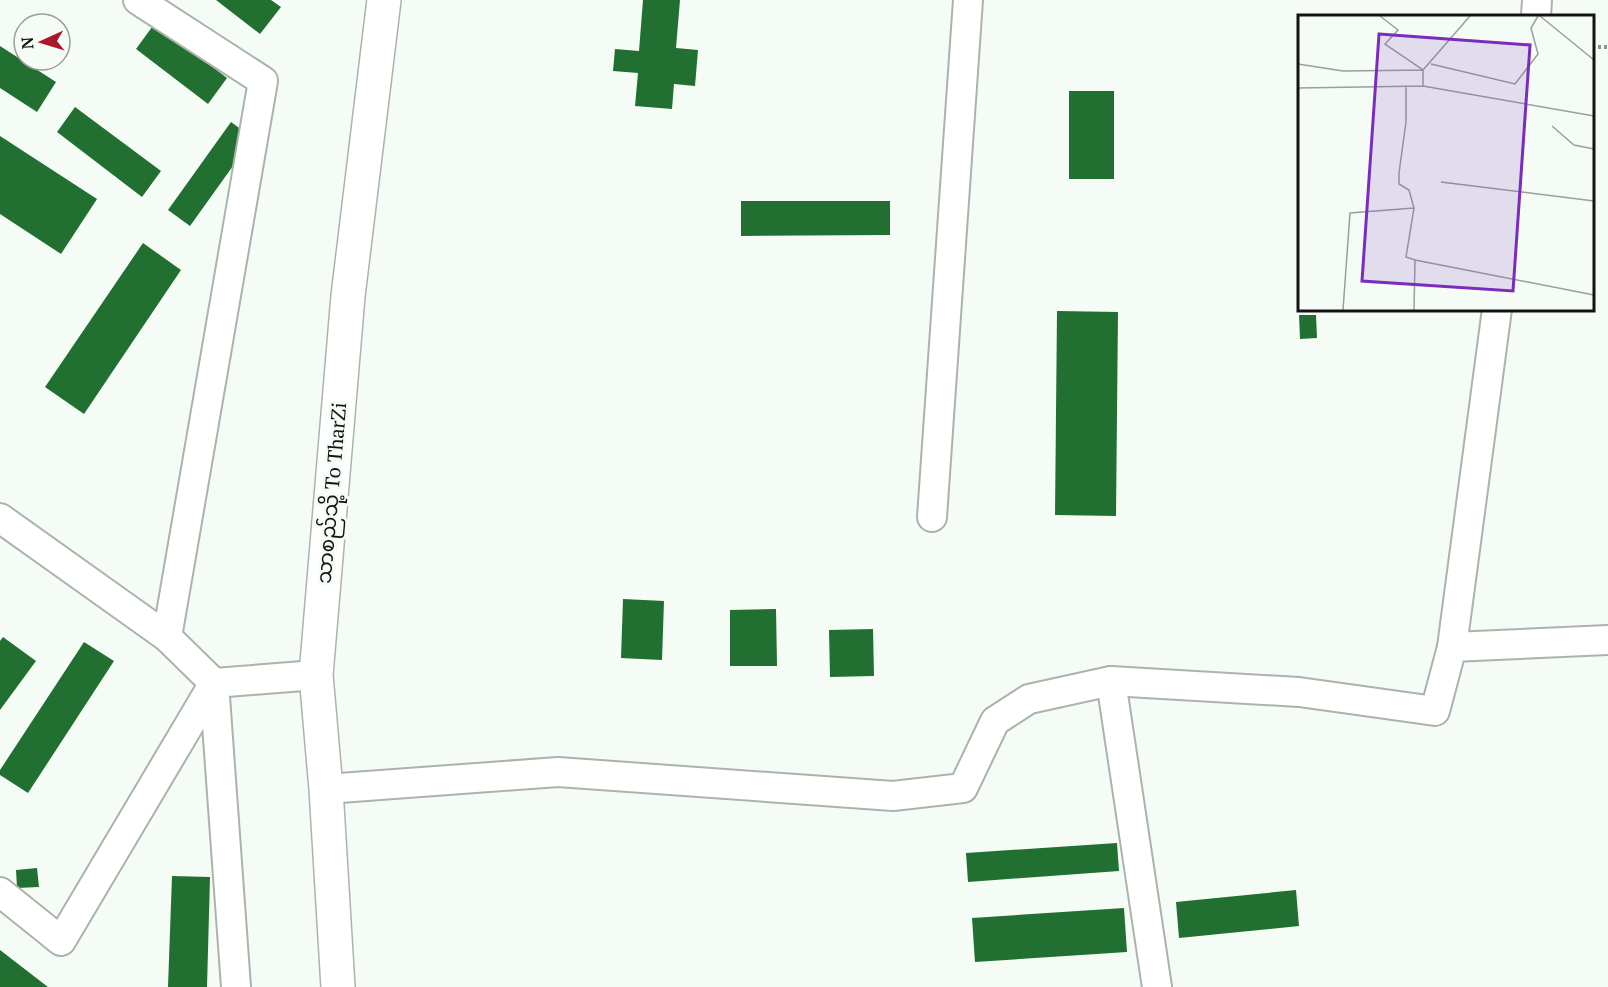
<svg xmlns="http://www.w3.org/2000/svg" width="1608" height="987" viewBox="0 0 1608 987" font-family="'PT Serif','Noto Sans Myanmar',serif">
<rect width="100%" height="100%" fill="#f5fcf6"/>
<g fill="#226f32">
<polygon points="216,0 271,0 281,7 260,34"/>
<polygon points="643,0 680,0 676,48 698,50 695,86 674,84 672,109 635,106 638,73 613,71 615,49 639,51"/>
<polygon points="155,23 227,78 208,104 136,49"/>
<polygon points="0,46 56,82 37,112 0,88"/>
<rect x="1069" y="91" width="45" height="88"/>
<polygon points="75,107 161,171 142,197 57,132"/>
<polygon points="231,122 253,138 190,226 168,210"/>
<polygon points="0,136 97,199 61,254 0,214"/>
<polygon points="741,201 890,201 890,235 741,236"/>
<polygon points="143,243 181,270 84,414 45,387"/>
<polygon points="1057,311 1118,312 1116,516 1055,515"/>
<polygon points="1299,315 1316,315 1317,338 1300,339"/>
<polygon points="623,599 664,601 662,660 621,658"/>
<polygon points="776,609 777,666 730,666 730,610"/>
<polygon points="873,629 874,676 830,677 829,630"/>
<polygon points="3,637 36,661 0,710 0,641"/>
<polygon points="84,642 114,661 28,793 0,775 0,770"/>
<polygon points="1117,843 1119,871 968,882 966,853"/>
<polygon points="37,868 39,887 17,888 16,870"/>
<polygon points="172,876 210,877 207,987 168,987"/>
<polygon points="1296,890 1299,926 1179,938 1176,902"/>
<polygon points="1124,908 1127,952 975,962 972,918"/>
<polygon points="0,950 48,987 0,987"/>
</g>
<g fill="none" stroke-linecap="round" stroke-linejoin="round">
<defs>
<g id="minor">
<polyline points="138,0 263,81 167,637"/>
<polyline points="1536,16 1537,0"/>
<polyline points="932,517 968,0"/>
<polyline points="0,518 167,637 214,683 236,987"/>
<polyline points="1452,647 1497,309"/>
<polyline points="1111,681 1157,987"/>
<polyline points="326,789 558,772 893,796 963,788 995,721 1029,699 1111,681 1299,692 1435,711 1452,647 1608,640"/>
<polyline points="0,892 61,941 214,683 316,675"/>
</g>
<polyline id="highway" points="338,987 326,789 316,675 348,296 384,0"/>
</defs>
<use href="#minor" stroke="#acb3ad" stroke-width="32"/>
<use href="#highway" stroke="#acb3ad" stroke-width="36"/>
<polyline stroke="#8c918d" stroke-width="4" stroke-dasharray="3 3" stroke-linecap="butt" points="1592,47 1608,47"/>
<use href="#minor" stroke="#fff" stroke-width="28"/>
<use href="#highway" stroke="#fff" stroke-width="33"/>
</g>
<g text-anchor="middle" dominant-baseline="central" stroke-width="6" stroke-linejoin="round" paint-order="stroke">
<g font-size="20" fill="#121412" stroke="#f5fcf6">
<text transform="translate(331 493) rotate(-85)">သာစည်သို့ To TharZi</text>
</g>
</g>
<g transform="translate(1298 15)">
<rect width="296" height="296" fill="#f5fcf6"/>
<path fill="none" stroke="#9a9f9b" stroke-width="1.5" d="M82,1L100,15L87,29L125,55V71M242,1L296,45M0,49L45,56L125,55L172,1M133,49L217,69L240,39L233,13L240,1M108,71V107L101,158V169L111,175L116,193L108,242L117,245L116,295M0,73L125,71L296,101M254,111L276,130L296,134M143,167L296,186M117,245L296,280M45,295L52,198L116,193"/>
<path fill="#7b2cbf" fill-opacity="0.15" stroke="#7b2cbf" stroke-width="3" d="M81,19L232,30L215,276L64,266Z"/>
<rect width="296" height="296" fill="none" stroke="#121412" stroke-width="3"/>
</g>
<g transform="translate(42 42) rotate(266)"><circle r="28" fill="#f5fcf6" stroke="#9a9f9b" stroke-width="1.5"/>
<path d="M0-4.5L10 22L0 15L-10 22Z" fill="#ab162b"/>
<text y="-9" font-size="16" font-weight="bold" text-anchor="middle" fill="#121412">N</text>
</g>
</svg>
